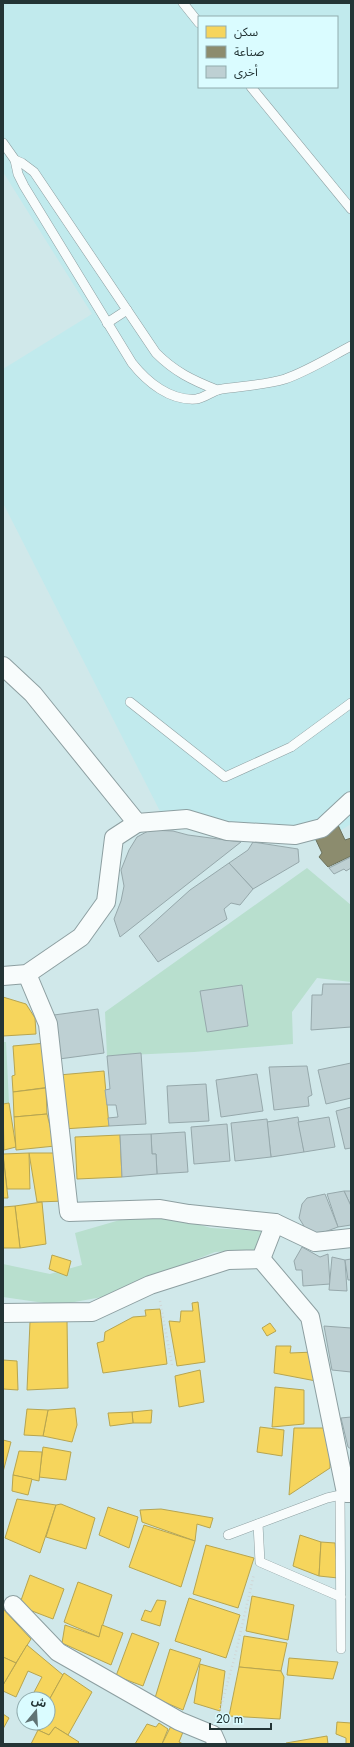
<svg xmlns="http://www.w3.org/2000/svg" width="354" height="1747" viewBox="0 0 354 1747" font-family="Jost,'Noto Sans Arabic',sans-serif">
<rect width="100%" height="100%" fill="#d0e8ea"/>
<path fill="#c1eaed" fill-rule="evenodd" d="M3,3H351V824L322,842L167,825L3,503V369L92,314L3,172ZM199,17H337V87H199Z"/>
<g fill="#b8dfce">
<polygon points="307,868 351,905 351,982 317,978 292,1012 293,1044 194,1052 107,1056 105,1012"/>
<polygon points="3,1042 6,1042 9,1103 3,1103"/>
<polygon points="151,1211 211,1228 261,1231 257,1250 215,1252 102,1297 58,1305 3,1297 3,1264 50,1274 82,1265 75,1233"/>
</g>
<g fill="#f6d55c" stroke="#b7a550">
<polygon points="3,997 26,1004 35,1018 36,1034 3,1036"/>
<polygon points="46,1043 50,1087 13,1092 12,1076 15,1075 13,1046"/>
<polygon points="104,1071 109,1126 63,1129 59,1075"/>
<polygon points="46,1088 47,1114 14,1117 13,1092"/>
<polygon points="9,1103 16,1147 4,1150 3,1104"/>
<polygon points="47,1114 55,1146 16,1150 14,1117"/>
<polygon points="120,1135 122,1177 77,1179 75,1137"/>
<polygon points="29,1153 58,1153 65,1201 37,1202"/>
<polygon points="29,1153 30,1189 7,1189 3,1154"/>
<polygon points="3,1156 8,1198 3,1198"/>
<polygon points="42,1202 46,1244 20,1248 15,1206"/>
<polygon points="15,1206 20,1248 3,1248 3,1207"/>
<polygon points="52,1255 71,1261 67,1276 49,1269"/>
<polygon points="198,1302 205,1362 177,1366 169,1321 180,1322 181,1311 193,1311 192,1303"/>
<polygon points="160,1309 167,1364 103,1373 97,1343 104,1341 105,1332 133,1317 146,1316 145,1310"/>
<polygon points="67,1320 68,1388 27,1390 30,1322"/>
<polygon points="270,1323 276,1331 267,1336 262,1328"/>
<polygon points="276,1346 291,1346 290,1353 314,1352 316,1381 274,1373"/>
<polygon points="3,1360 17,1361 18,1390 3,1389"/>
<polygon points="200,1370 204,1402 179,1407 175,1376"/>
<polygon points="275,1387 304,1390 304,1424 272,1427"/>
<polygon points="75,1408 77,1425 72,1442 43,1436 48,1410"/>
<polygon points="27,1409 48,1410 43,1436 24,1435"/>
<polygon points="152,1410 151,1423 133,1423 132,1412"/>
<polygon points="132,1412 133,1423 110,1426 108,1413"/>
<polygon points="260,1427 284,1430 282,1456 257,1452"/>
<polygon points="294,1428 330,1428 330,1468 289,1495"/>
<polygon points="3,1440 11,1442 3,1472"/>
<polygon points="43,1447 71,1452 66,1480 39,1477"/>
<polygon points="19,1451 42,1452 39,1481 13,1475"/>
<polygon points="13,1475 32,1479 28,1495 12,1491"/>
<polygon points="17,1499 56,1505 40,1553 5,1538"/>
<polygon points="61,1504 95,1518 86,1549 46,1537 56,1505"/>
<polygon points="108,1507 138,1517 129,1548 99,1535"/>
<polygon points="161,1509 213,1518 210,1528 197,1524 195,1541 142,1522 140,1510"/>
<polygon points="144,1525 195,1541 181,1587 129,1567"/>
<polygon points="300,1535 321,1542 319,1576 293,1566"/>
<polygon points="321,1542 335,1543 338,1578 319,1576"/>
<polygon points="206,1545 254,1558 238,1608 193,1594"/>
<polygon points="30,1575 64,1589 53,1619 19,1606"/>
<polygon points="78,1582 112,1595 99,1637 64,1622"/>
<polygon points="252,1596 294,1605 288,1640 246,1631"/>
<polygon points="189,1598 240,1615 226,1658 175,1641"/>
<polygon points="157,1600 166,1601 160,1626 141,1620 145,1610 151,1612"/>
<polygon points="3,1609 31,1639 16,1663 3,1657"/>
<polygon points="65,1625 99,1637 102,1625 123,1633 111,1665 62,1643"/>
<polygon points="132,1633 159,1643 143,1686 116,1676"/>
<polygon points="244,1636 287,1643 281,1671 239,1667"/>
<polygon points="27,1645 63,1675 48,1702 48,1699 31,1698 42,1677 28,1671 16,1697 3,1691 3,1685"/>
<polygon points="170,1649 201,1659 183,1710 155,1698"/>
<polygon points="3,1657 16,1663 3,1685"/>
<polygon points="289,1658 338,1662 333,1679 287,1675"/>
<polygon points="200,1664 225,1671 220,1711 194,1703"/>
<polygon points="239,1667 281,1671 284,1677 280,1719 229,1716"/>
<polygon points="64,1673 92,1692 68,1735 55,1727 49,1735 38,1730 32,1729 36,1723 48,1723 48,1702"/>
<polygon points="3,1714 9,1718 3,1729"/>
<polygon points="337,1722 351,1723 351,1744 346,1744 346,1738 336,1734"/>
<polygon points="159,1723 168,1729 162,1744 135,1744 147,1724 156,1727"/>
<polygon points="171,1726 183,1732 179,1742 183,1744 162,1744"/>
<polygon points="55,1727 79,1742 77,1744 31,1744 38,1730 49,1735"/>
<polygon points="327,1736 328,1744 286,1744 286,1743"/>
</g>
<polygon fill="#8c8c6e" stroke="#6c725d" points="338,825 345,840 351,838 351,856 328,867 319,857 322,853 315,838"/>
<g fill="#bed0d3" stroke="#96a8ab">
<polygon points="150,830 173,831 188,835 241,842 120,937 114,919 121,901 124,886 121,870 129,850 137,837"/>
<polygon points="253,842 298,849 299,862 253,889 229,863 248,850"/>
<polygon points="351,857 351,868 346,871 344,869 334,874 329,868"/>
<polygon points="229,863 253,889 240,905 231,903 224,909 227,919 158,962 139,936 190,890"/>
<polygon points="323,984 351,984 351,1027 311,1030 312,995 322,995"/>
<polygon points="242,985 248,1026 207,1032 200,991"/>
<polygon points="98,1009 104,1053 59,1059 54,1015"/>
<polygon points="141,1053 146,1124 109,1126 108,1118 118,1117 116,1105 107,1105 105,1090 110,1089 107,1056"/>
<polygon points="351,1063 351,1098 326,1104 318,1070"/>
<polygon points="307,1066 312,1095 308,1097 309,1106 274,1110 269,1067"/>
<polygon points="257,1074 263,1111 221,1117 216,1080"/>
<polygon points="206,1084 209,1121 169,1123 167,1086"/>
<polygon points="351,1107 351,1148 345,1149 336,1111"/>
<polygon points="298,1117 304,1152 271,1157 267,1122"/>
<polygon points="329,1117 335,1147 304,1152 298,1122"/>
<polygon points="267,1119 271,1157 235,1161 231,1123"/>
<polygon points="227,1124 230,1161 194,1164 191,1127"/>
<polygon points="185,1132 188,1172 157,1174 156,1154 152,1154 151,1134"/>
<polygon points="151,1134 152,1154 156,1154 157,1174 122,1177 120,1135"/>
<polygon points="344,1191 351,1191 351,1206"/>
<polygon points="344,1191 351,1206 351,1225 338,1227 327,1194"/>
<polygon points="325,1194 338,1227 319,1234 307,1231 299,1218 302,1204 307,1198"/>
<polygon points="302,1247 320,1257 328,1254 330,1284 303,1286 302,1270 296,1270 294,1261"/>
<polygon points="332,1257 345,1260 347,1291 329,1290"/>
<polygon points="351,1259 351,1280 348,1280 345,1260"/>
<polygon points="324,1326 351,1328 351,1372 332,1370"/>
<polygon points="351,1417 351,1449 348,1447 341,1418"/>
</g>
<g fill="none" stroke-linecap="round" stroke-linejoin="round">
<defs>
<g id="lane">
<polyline points="183,3 199,23"/>
<polyline points="251,87 351,209"/>
<path d="M3,143L15,160L18,174L24,186L132,363C147,382 170,401 196,399C205,398 213,390 222,389C243,386 265,385 285,379C308,371 330,357 351,346"/>
<path d="M15,160L22,163L34,172L156,353C175,372 192,380 217,390"/>
<polyline points="107,323 127,310"/>
<polyline points="130,702 225,777 291,747 351,703"/>
<polyline points="340,1495 341,1649"/>
<polyline points="258,1524 260,1562 341,1597"/>
<polyline points="228,1535 327,1498 345,1494"/>
</g>
<g id="street">
<polyline points="3,666 33,694 137,823 187,819 227,831 295,835 322,828 351,801"/>
<polyline points="27,974 48,1024 69,1212 160,1209 189,1214 275,1223 315,1242 351,1238"/>
<polyline points="3,976 27,974 81,937 106,902 114,838 137,823"/>
<polyline points="261,1259 310,1317 346,1493 351,1493"/>
<polyline points="3,1313 92,1312 150,1285 228,1260 261,1259 275,1223"/>
<polyline points="13,1605 58,1652 179,1721 213,1735 217,1744"/>
</g>
</defs>
<use href="#lane" stroke="#8d9fa1" stroke-width="10"/>
<use href="#street" stroke="#8d9fa1" stroke-width="20"/>
<g stroke="#d0d7d7" stroke-width="2.5" stroke-dasharray="1 3" stroke-linecap="butt">
<polyline points="160,1301 172,1365"/>
<polyline points="218,1717 235,1656 254,1574"/>
</g>
<use href="#lane" stroke="#f8fcfc" stroke-width="9"/>
<use href="#street" stroke="#f8fcfc" stroke-width="18"/>
</g>
<rect width="354" height="1747" fill="none" stroke="#233435" stroke-width="8"/>
<rect x="198" y="16" width="140" height="72" fill="#dafcff" stroke="#91acae"/>
<rect x="206" y="26" width="20" height="12" fill="#f6d55c" stroke="#91acae"/>
<text x="234" y="36" font-size="12" fill="#233435">سكن</text>
<rect x="206" y="46" width="20" height="12" fill="#8c8c6e" stroke="#91acae"/>
<text x="234" y="56" font-size="12" fill="#233435">صناعة</text>
<rect x="206" y="66" width="20" height="12" fill="#bed0d3" stroke="#91acae"/>
<text x="234" y="76" font-size="12" fill="#233435">أخرى</text>
<g transform="translate(36 1711) rotate(18)"><circle r="19" fill="#dafcff" stroke="#91acae"/>
<path d="M0-3L7 15L0 10L-7 15Z" fill="#607374"/>
<text y="-6" font-size="11" font-weight="bold" text-anchor="middle" fill="#233435">ش</text>
</g>
<path d="M210 1723v6h61v-6" fill="none" stroke="#233435" stroke-width="2"/>
<text x="216" y="1723" font-size="12" fill="#233435" stroke="#dafcff" stroke-width="3" paint-order="stroke">20 m</text>
</svg>
